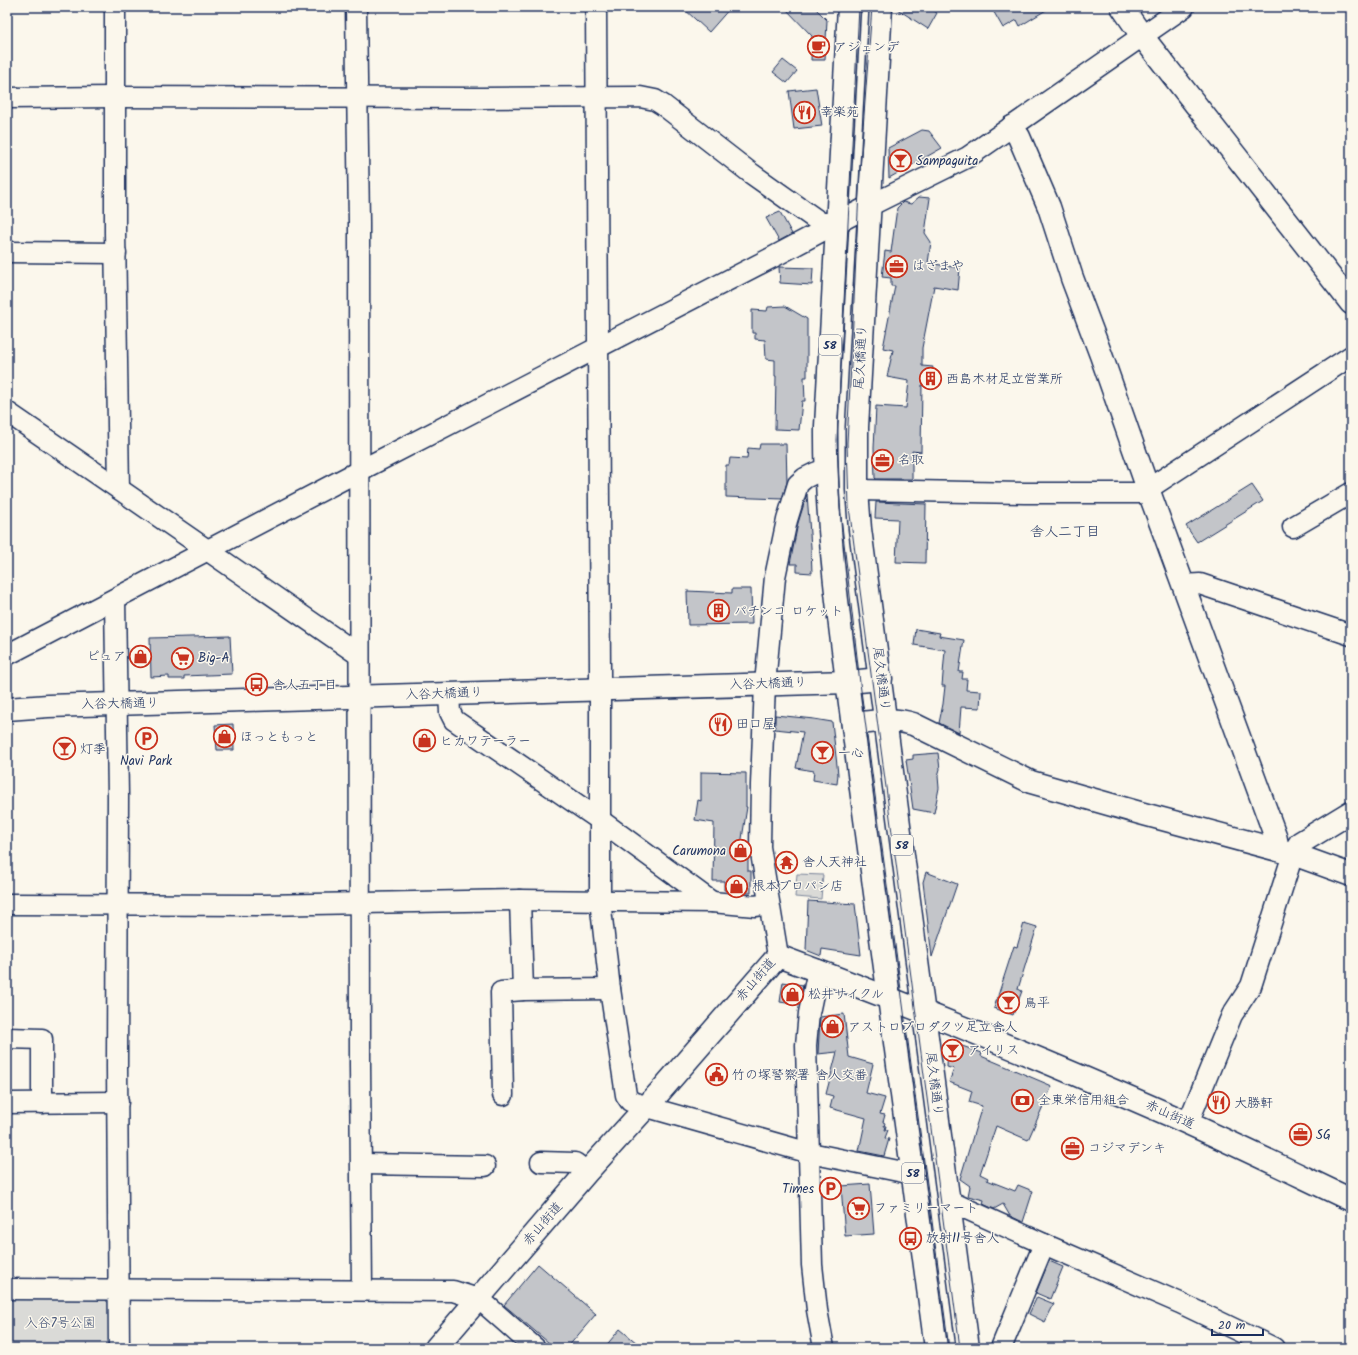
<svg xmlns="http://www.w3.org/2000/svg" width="1358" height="1355" viewBox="0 0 1358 1355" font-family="Kalam,'Klee One',sans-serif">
<rect width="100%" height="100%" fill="#fbf7ec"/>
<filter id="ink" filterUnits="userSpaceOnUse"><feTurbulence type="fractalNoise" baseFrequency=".025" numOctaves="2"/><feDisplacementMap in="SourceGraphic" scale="8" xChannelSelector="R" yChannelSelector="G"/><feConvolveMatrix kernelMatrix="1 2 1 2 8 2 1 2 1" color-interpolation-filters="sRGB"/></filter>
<g filter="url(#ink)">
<g fill="#dadad7" stroke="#7a849a">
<polygon points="797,874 823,875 821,899 795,897"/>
<polygon points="103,1298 113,1308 113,1348 7,1348 7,1299"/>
</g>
<g fill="#c3c5c9" stroke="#1b2f5e">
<polygon points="682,7 731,7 709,32"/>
<polygon points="784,7 814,7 827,20 825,60 811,60 812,36"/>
<polygon points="894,7 928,7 937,13 928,29"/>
<polygon points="991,7 1051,7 1020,26 1017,20 1003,28"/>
<polygon points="783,60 797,71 787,83 773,72"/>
<polygon points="816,88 822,126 794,129 789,91"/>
<polygon points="922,130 929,131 942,148 889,178 888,148"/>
<polygon points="919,197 930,198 925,233 931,242 928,263 960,268 958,290 934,286 922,348 922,366 933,367 932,372 939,373 936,388 922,385 921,452 912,451 912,479 876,479 875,478 874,448 876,406 906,408 909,381 887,377 893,350 883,348 895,286 891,286 891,278 882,277 885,251 891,252 897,208 903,202 911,204"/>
<polygon points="780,212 792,234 779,241 766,218"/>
<polygon points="779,267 813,268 812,285 780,283"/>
<polygon points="785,306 807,319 807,377 804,377 805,401 802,401 799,430 775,429 776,376 775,376 775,360 766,359 765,340 755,339 755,333 752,333 752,310 767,311 768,307"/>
<polygon points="760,444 786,444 787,482 782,499 726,497 726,465 729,465 730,458 747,459 748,448 759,449"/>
<polygon points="1252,485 1263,501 1197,542 1186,526"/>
<polygon points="807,494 811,547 812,573 797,572 797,564 790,564 798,523"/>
<polygon points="876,502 926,504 925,563 896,562 898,519 875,518"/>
<polygon points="732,589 751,589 752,624 688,625 687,591 732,593"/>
<polygon points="916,629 940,633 939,636 964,640 959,672 963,672 962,679 967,679 966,690 981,691 980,708 961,707 959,733 939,723 943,704 945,686 942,686 945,650 914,645"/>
<polygon points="230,636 232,674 184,676 184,679 169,679 169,676 151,677 150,638"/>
<polygon points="775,715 814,719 832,722 838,774 837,784 813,780 814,771 796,768 803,732 775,729"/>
<polygon points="233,724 234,750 217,750 215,725"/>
<polygon points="938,753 940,769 938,776 939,788 934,813 913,809 906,760 913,759 913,755"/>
<polygon points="701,772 746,773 746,807 747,807 741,845 748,845 748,871 751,871 751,893 731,892 731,890 724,890 724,881 713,881 714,823 695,820 698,800 701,801"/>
<polygon points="926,872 957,884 932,957 923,882"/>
<polygon points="808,901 855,904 861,955 822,949 821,956 806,950"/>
<polygon points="1024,923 1037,927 1018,989 1022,991 1013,1015 994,1008 1014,946 1017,947"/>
<polygon points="783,982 803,985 799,1005 780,1002"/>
<polygon points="844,1014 849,1057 873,1064 866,1093 885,1098 880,1114 885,1115 883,1122 885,1123 884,1126 886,1126 885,1130 888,1130 885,1138 889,1139 884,1156 859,1151 866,1118 830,1108 833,1096 826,1094 837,1052 818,1054 820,1017"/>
<polygon points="948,1041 982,1053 981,1056 1052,1086 1028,1140 996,1126 980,1174 988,1178 987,1180 1015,1191 1018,1185 1033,1191 1023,1222 1010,1216 1003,1204 994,1209 983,1204 984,1200 968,1196 970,1186 960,1179 982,1106 969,1102 972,1091 949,1082 954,1069 947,1067"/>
<polygon points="870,1184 874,1234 845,1236 841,1186"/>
<polygon points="1049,1261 1063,1267 1050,1299 1036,1293"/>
<polygon points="538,1264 596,1314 567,1348 555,1348 504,1305"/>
<polygon points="1037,1297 1054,1304 1045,1322 1029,1314"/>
<polygon points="620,1329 643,1348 604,1348"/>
</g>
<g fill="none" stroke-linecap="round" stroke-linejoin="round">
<defs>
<g id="minor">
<polyline points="356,7 359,223 360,1065 362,1290"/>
<polyline points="596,7 600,671 600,900 610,989 626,1095 630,1101 647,1107 810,1153 913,1174"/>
<polyline points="7,98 115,97 481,98 640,97 655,100 663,105 752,174 821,223 836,223"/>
<polyline points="7,252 116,253"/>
<polyline points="7,412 119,489 115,232 115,7"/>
<polyline points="119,489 359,655"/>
<polyline points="857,490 1025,493 1140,493 1148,489 1351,356"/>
<polyline points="1293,527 1351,493"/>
<polyline points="1183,585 1200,584 1351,635"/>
<polyline points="115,599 118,796 117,1066 119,1348"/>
<polyline points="7,655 359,471 775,256 869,206 968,157 1184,7"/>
<polyline points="449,694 450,712 454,720 600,820 712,902"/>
<polyline points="520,900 523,990"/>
<polyline points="7,904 264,905 520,900 712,902 755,906 769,904"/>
<polyline points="778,956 760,847 761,785 765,684 775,577 787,520 798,484 805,478 815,473 826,469"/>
<polyline points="818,970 809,1013 806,1045 812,1265 817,1310 824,1348"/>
<polyline points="7,1038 42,1039 42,1103"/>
<polyline points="503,1095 501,992 523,990 610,989"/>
<polyline points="7,1103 118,1102"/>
<polyline points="1188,1123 1232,1015 1251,986 1293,854"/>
<polyline points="541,1162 575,1163 587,1172"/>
<polyline points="362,1164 485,1166"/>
<polyline points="949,1201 1044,1244 1180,1303 1274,1348"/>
<polyline points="7,1289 453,1291 478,1299 485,1304 535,1348"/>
<polyline points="1001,1348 1044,1244"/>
</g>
<g id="tertiary">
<polyline points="1122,7 1142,36 1351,303"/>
<polyline points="1012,127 1019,137 1049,207 1072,278 1101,355 1148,489 1275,835 1278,849"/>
<polyline points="7,709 48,706 848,682 881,679"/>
<path d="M853,724C874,722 892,717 913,724L1031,782L1140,813L1293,854L1351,875"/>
<polyline points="1293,854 1300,843 1351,812"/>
<path d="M436,1348L587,1172L658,1094L778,956C911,1005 1042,1059 1172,1116C1233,1143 1292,1172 1351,1200"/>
</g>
<g id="primary">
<path d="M849,7L826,426C825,542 845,658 859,774C884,965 911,1157 936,1348"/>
<polyline points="881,7 857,427 857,490 860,529 968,1348"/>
</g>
</defs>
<use href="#minor" stroke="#1b2f5e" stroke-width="23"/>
<use href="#tertiary" stroke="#1b2f5e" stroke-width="25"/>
<use href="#primary" stroke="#1b2f5e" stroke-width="25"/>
<use href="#minor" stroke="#fbf7ec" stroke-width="20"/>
<use href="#tertiary" stroke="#fbf7ec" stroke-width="22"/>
<use href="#primary" stroke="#fbf7ec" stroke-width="22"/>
<g stroke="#1b2f5e" stroke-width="1">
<polyline points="859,7 837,440 840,508 860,683 949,1348"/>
<polyline points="872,7 860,169 851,365 847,443 849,507 960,1348"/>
</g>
</g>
</g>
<defs>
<symbol id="cafe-ring" viewBox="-11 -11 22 22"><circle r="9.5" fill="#fbf7ec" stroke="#c8321e" stroke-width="1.5"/><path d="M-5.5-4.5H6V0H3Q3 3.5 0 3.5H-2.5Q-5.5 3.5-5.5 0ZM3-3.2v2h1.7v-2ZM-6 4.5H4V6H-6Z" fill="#c8321e"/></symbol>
<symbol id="restaurant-ring" viewBox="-11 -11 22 22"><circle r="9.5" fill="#fbf7ec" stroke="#c8321e" stroke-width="1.5"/><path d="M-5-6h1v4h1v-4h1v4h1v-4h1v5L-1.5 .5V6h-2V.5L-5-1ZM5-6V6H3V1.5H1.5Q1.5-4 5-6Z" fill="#c8321e"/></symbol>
<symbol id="bar-ring" viewBox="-11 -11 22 22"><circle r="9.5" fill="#fbf7ec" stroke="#c8321e" stroke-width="1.5"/><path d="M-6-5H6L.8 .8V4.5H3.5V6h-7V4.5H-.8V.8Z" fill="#c8321e"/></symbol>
<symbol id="office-ring" viewBox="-11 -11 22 22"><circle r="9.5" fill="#fbf7ec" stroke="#c8321e" stroke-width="1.5"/><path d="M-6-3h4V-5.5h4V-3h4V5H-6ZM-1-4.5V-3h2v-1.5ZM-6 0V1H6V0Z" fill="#c8321e"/></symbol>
<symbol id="building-ring" viewBox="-11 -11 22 22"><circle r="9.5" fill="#fbf7ec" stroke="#c8321e" stroke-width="1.5"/><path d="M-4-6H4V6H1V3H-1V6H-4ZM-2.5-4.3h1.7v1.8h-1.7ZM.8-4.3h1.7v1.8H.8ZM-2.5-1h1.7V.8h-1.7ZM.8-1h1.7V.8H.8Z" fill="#c8321e"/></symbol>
<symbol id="shop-ring" viewBox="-11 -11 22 22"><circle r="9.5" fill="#fbf7ec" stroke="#c8321e" stroke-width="1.5"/><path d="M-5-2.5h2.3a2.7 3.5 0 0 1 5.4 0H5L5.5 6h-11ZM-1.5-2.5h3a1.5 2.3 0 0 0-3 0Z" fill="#c8321e"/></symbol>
<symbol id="supermarket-ring" viewBox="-11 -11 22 22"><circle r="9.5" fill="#fbf7ec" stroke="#c8321e" stroke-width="1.5"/><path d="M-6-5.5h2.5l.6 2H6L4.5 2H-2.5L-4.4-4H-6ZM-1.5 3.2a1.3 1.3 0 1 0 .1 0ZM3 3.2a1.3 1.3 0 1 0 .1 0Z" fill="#c8321e"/></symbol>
<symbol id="bus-ring" viewBox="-11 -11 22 22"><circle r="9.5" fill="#fbf7ec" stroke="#c8321e" stroke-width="1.5"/><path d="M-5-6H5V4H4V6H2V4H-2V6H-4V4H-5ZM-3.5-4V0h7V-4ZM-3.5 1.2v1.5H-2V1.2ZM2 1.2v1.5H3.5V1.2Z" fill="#c8321e"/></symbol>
<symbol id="parking-ring" viewBox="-11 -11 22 22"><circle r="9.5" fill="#fbf7ec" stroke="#c8321e" stroke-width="1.5"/><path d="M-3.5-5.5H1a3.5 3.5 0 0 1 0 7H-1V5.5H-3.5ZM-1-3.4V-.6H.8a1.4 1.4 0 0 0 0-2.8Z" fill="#c8321e"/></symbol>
<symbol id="temple-ring" viewBox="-11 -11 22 22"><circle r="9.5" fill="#fbf7ec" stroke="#c8321e" stroke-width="1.5"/><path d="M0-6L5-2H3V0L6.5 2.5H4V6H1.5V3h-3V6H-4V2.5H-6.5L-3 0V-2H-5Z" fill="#c8321e"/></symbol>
<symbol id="civic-ring" viewBox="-11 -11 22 22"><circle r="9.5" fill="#fbf7ec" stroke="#c8321e" stroke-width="1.5"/><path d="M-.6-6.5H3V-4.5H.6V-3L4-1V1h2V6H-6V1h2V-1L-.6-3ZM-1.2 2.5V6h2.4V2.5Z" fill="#c8321e"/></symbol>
<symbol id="bank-ring" viewBox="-11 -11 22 22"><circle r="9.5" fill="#fbf7ec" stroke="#c8321e" stroke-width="1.5"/><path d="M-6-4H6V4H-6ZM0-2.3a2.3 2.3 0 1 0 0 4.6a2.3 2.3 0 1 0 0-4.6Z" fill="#c8321e"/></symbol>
</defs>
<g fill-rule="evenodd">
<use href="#cafe-ring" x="806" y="34" width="25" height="25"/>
<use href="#restaurant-ring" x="792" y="100" width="25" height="25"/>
<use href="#bar-ring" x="888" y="148" width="25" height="25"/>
<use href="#office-ring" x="884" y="254" width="25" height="25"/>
<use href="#building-ring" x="918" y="366" width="25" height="25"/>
<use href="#office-ring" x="870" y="448" width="25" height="25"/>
<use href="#building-ring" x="706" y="598" width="25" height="25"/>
<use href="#shop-ring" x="128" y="644" width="25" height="25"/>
<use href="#supermarket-ring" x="170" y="646" width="25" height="25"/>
<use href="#bus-ring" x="244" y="672" width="25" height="25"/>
<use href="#restaurant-ring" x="708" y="712" width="25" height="25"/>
<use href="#shop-ring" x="212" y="724" width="25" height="25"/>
<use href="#parking-ring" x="134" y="726" width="25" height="25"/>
<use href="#shop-ring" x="412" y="728" width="25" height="25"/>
<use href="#bar-ring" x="52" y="736" width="25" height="25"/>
<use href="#bar-ring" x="810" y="740" width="25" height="25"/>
<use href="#shop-ring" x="728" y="838" width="25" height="25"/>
<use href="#temple-ring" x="774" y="850" width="25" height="25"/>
<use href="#shop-ring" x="724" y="874" width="25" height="25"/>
<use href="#shop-ring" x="780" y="982" width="25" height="25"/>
<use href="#bar-ring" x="996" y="990" width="25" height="25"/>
<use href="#shop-ring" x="820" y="1014" width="25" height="25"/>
<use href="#bar-ring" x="940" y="1038" width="25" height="25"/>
<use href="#civic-ring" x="704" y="1062" width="25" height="25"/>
<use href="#bank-ring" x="1010" y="1088" width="25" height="25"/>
<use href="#restaurant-ring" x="1206" y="1090" width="25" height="25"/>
<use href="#office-ring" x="1288" y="1122" width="25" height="25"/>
<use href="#office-ring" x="1060" y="1136" width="25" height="25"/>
<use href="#parking-ring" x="818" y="1176" width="25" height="25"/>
<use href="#supermarket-ring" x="846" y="1196" width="25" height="25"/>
<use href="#bus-ring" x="898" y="1226" width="25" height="25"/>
</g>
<g text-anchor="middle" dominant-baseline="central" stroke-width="3" stroke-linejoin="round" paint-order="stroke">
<g fill="#fbf7ec" stroke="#5e6b89" stroke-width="1">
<rect x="819" y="335" width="22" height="20" rx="3"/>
<rect x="891" y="835" width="22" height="20" rx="3"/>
<rect x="902" y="1163" width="22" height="20" rx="3"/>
</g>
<g font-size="12" font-weight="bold" fill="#1b2f5e">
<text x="830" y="345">58</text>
<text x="902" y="845">58</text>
<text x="913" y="1173">58</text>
</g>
<g font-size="13" fill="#1b2f5e" stroke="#fbf7ec" text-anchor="start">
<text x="834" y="47">アジェンデ</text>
<text x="820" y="112">幸楽苑</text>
<text x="916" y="161">Sampaguita</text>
<text x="912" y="266">はざまや</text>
<text x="946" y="379">西島木材足立営業所</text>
<text x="898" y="460">名取</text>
<text x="734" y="611">パチンコ ロケット</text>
<text x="126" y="656" text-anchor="end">ピュア</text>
<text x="198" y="658">Big-A</text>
<text x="272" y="685">舎人五丁目</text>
<text x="736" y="724">田口屋</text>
<text x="240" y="737">ほっともっと</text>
<text x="440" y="741">ヒカワテーラー</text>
<text x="80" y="749">灯季</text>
<text x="838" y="753">一心</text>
<text x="146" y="761" text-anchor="middle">Navi Park</text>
<text x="726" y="851" text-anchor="end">Carumona</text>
<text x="802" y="862">舎人天神社</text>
<text x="752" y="886">根本プロパン店</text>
<text x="808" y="994">松井サイクル</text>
<text x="1024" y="1003">鳥平</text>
<text x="848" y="1027">アストロプロダクツ足立舎人</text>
<text x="968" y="1050">アイリス</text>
<text x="732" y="1075">竹の塚警察署 舎人交番</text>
<text x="1038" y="1100">全東栄信用組合</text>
<text x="1234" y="1103">大勝軒</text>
<text x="1316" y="1135">SG</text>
<text x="1088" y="1148">コジマデンキ</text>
<text x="814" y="1189" text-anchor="end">Times</text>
<text x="874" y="1208">ファミリーマート</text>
<text x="926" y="1238">放射11号舎人</text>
</g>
<g font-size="13" fill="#1b2f5e" stroke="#fbf7ec">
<text transform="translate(861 357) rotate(-87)">尾久橋通り</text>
<text transform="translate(881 679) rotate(83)">尾久橋通り</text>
<text transform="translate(768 684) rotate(-2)">入谷大橋通り</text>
<text transform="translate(444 694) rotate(-2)">入谷大橋通り</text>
<text transform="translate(120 704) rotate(-1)">入谷大橋通り</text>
<text transform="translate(756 980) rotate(-49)">赤山街道</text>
<text transform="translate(934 1084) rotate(83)">尾久橋通り</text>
<text transform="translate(1170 1115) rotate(24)">赤山街道</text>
<text transform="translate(543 1224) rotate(-49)">赤山街道</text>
</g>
<g font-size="13" fill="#415176" stroke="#fbf7ec">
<text x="60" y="1323">入谷7号公園</text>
</g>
<g font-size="14" fill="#1b2f5e" stroke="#fbf7ec">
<text x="1065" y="532">舎人二丁目</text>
</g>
</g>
<rect width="1358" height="1355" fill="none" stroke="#fbf7ec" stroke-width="24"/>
<rect x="12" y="12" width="1334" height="1331" fill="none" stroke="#1b2f5e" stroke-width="1.5" filter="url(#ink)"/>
<path d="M1212 1329v6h51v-6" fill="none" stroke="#1b2f5e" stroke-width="2"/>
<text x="1218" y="1329" font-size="12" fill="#1b2f5e" stroke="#fbf7ec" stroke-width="3" paint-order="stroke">20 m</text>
</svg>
